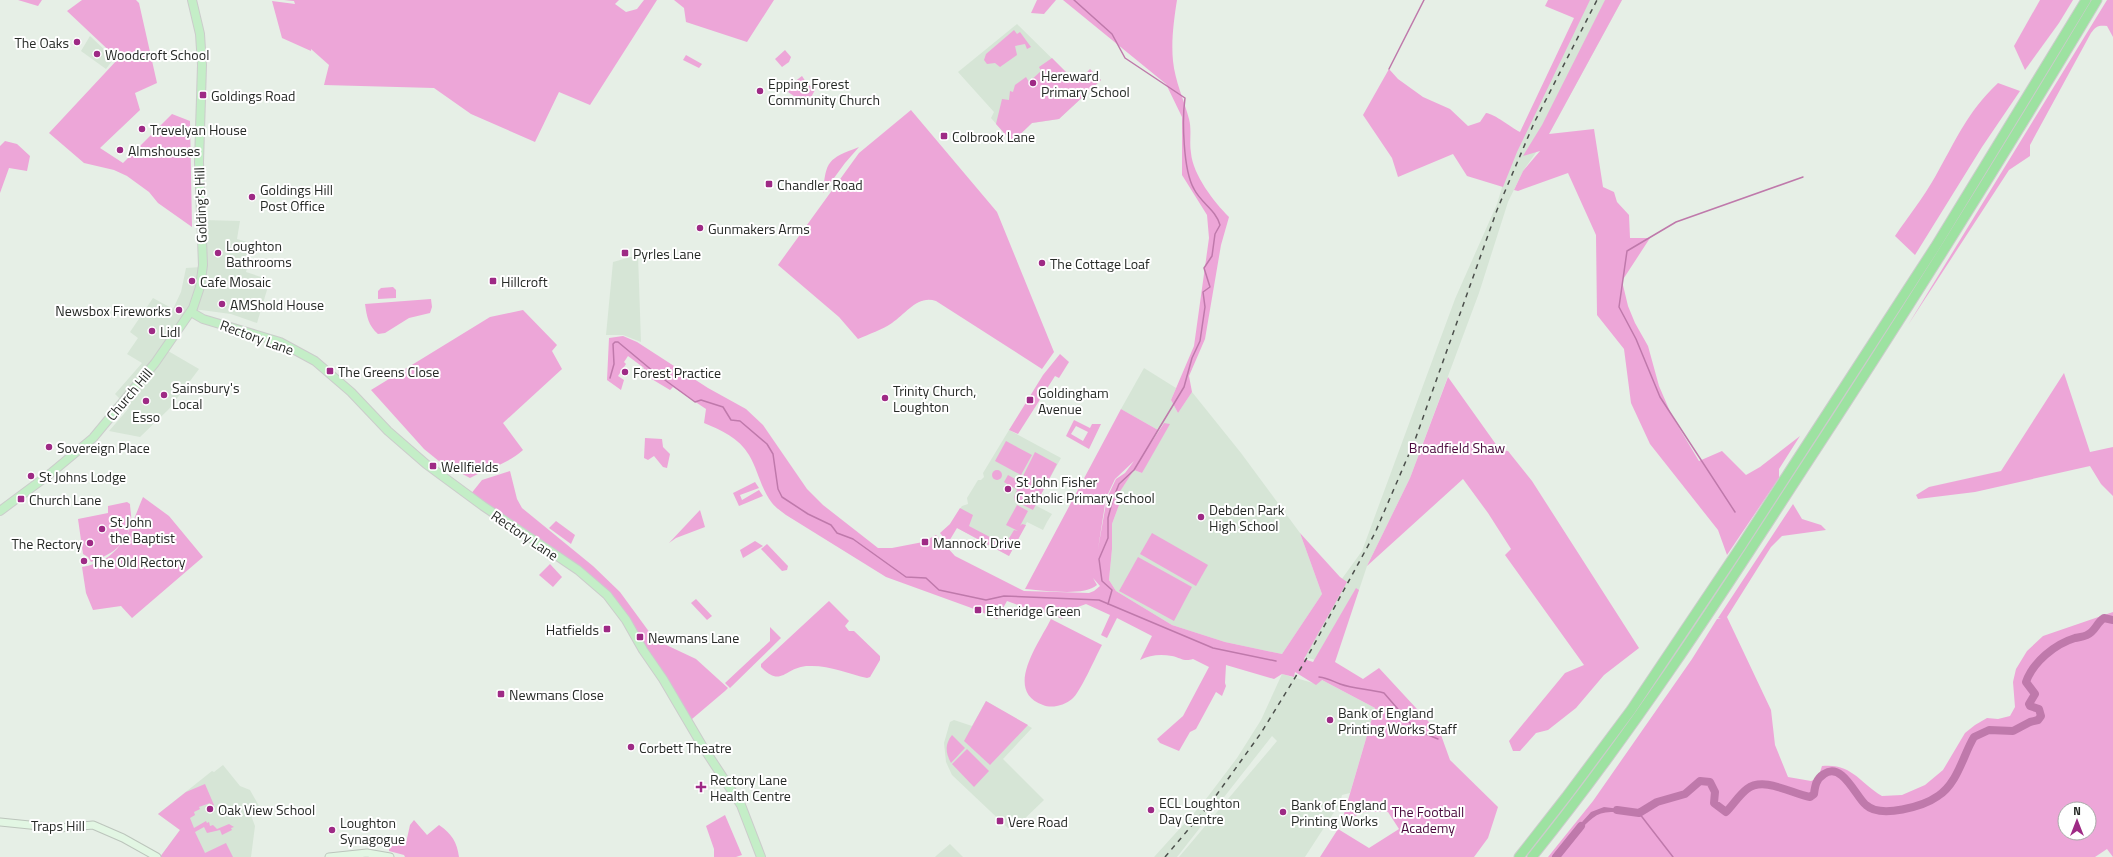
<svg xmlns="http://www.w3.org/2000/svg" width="2113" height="857" viewBox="0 0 2113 857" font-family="'Titillium Web',sans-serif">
<rect width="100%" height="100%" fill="#e6efe6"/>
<g fill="#d6e5d6">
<polygon points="1584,0 1622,0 1549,134 1523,171 1508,202 1479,293 1410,478 1367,566 1359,590 1325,663 1289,652 1362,551 1455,299 1497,204 1508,167"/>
<polygon points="1017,24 1077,83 1090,69 1101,80 1059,119 1032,123 1012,142 991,118 994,112 958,72"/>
<polygon points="90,36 112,57 112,61 106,69 81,51"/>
<polygon points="203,220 240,221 237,239 254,244 246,272 270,280 257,323 231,314 201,310 188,311 163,348 199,369 169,409 140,437 109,431 129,408 115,394 142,363 127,354 138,338 130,332 153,298 173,309 181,292 186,268 201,267"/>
<polygon points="638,255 641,342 623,335 606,335 613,262"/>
<polygon points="1144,368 1176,388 1171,400 1178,413 1192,392 1241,453 1300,533 1322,594 1282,654 1225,642 1172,625 1116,591 1109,580 1112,549 1112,524 1122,497 1118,494 1134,470 1142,473 1164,423 1158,430 1121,409"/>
<polygon points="1009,430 1061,458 1035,505 1052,514 1047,522 1043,530 1027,522 1009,556 950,524 962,506 968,504 967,498 978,480 981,480 984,477 983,473"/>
<polygon points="1282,674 1313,683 1318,678 1375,708 1350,793 1342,795 1340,803 1305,857 1179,857 1277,741 1272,736 1177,857 1154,857 1203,803 1237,758 1261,720"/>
<polygon points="986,701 1032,728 1003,759 1044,800 1015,828 1008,828 952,775 946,762 944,743 950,722 954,720 972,726"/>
<polygon points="223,765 240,786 250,790 259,806 250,813 255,826 251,857 160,857 180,830 158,814 212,771 214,772"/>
<polygon points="950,844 963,857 935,857 937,855"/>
</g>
<g fill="#eda6d8" fill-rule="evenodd">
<polygon points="18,0 42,0 38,6"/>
<polygon points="82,0 136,0 139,3 157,83 135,93 140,110 100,148 123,163 172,114 190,121 192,227 158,203 149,192 127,176 114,170 84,163 49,133 118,59 67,11"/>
<polygon points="284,0 619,0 615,4 626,12 637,9 644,0 657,0 590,105 559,92 535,142 471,114 434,88 324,85 329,65 311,49 311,51 282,38 272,1 295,4 294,1"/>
<polygon points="674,0 774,0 747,42 686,22 684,8"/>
<polygon points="1037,0 1056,0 1044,14 1031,13"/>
<path d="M1063,0H1177C1174,19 1171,41 1173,61C1175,81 1184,100 1189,119C1192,130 1189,142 1191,153C1193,175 1214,202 1229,217L1221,245L1205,339L1189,376L1192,392L1178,413L1171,400L1194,346L1209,238L1207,215L1182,175V117L1166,84Z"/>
<path d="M1548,0H1590L1517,152L1503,187L1467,176L1453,154L1398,177L1392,158L1363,115L1389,69L1398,79L1423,97L1450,109L1468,126L1480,122L1486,113C1495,114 1510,127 1520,132L1574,18L1545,6Z"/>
<polygon points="1605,0 1622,0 1549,134 1594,129 1603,187 1614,192 1617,202 1629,215 1630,238 1650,238 1622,281 1628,306 1635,323 1648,346 1659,386 1672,416 1699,461 1722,451 1746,475 1760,467 1800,436 1779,469 1779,478 1727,555 1718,530 1650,444 1631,403 1624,349 1597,315 1596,235 1568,173 1518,191 1514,190 1523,171 1540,151 1523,156 1542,125"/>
<polygon points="2040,0 2073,0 2059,23 2025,70 2014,46"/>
<path d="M2107,0H2113V37L2107,26C2099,25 2096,26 2091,33L2030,145V156L2009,170L1908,325Z"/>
<polygon points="1014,30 1017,34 1020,32 1031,47 1027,49 1025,44 1015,46 1017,55 1000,67 995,63 987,64 984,60 986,54"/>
<polygon points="785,50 791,57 789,62 782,67 775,59"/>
<polygon points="686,55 702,64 699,68 683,60"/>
<polygon points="1052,58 1077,83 1090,69 1101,80 1059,119 1032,123 1012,142 996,124 1002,99 1009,100 1010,91 1013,92 1015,85 1026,77 1029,82 1041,71 1039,67"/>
<polygon points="802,76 808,85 816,88 807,105 788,92 792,87 790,85"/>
<path d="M1998,83L2020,91L1982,147L1915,255L1895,236C1908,217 1923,198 1935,177C1955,142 1967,112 1998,83Z"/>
<path d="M911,110L997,212L1054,352L1042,369L936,301C917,295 906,314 892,323C882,330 869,334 858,339L839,317L778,265L859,153Z"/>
<polygon points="5,141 17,144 30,156 27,171 9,168 0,193 0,146"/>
<path d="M859,147L845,163L823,193C826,160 828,159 859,147Z"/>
<polygon points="393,287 396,290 396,298 378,299 378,291 381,288"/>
<path d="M431,299L432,307L430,313L409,318L385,333L378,334C368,325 367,317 365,304Z"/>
<path d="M523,310L557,345L552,351L562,369L503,423L523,450C508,464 488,468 470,478L440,462L424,449L371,390L490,317Z"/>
<path d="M623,336L637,342L708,388L746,409L763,425L807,489L823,505L878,548H892L923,542L936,535L955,556L1024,591L1089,593L1094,591L1100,586L1093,578L1097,585C1084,597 1042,590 1025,589L1121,409L1158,430L1149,446L1164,423L1170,424L1142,473L1134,470L1119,493L1122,497L1112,524V549L1109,580L1116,591L1172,625L1225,642L1282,654L1322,594L1300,533L1340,577L1347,582L1304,659L1313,662L1356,588L1359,590L1335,662L1363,679L1379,668L1441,735L1450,760L1498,807L1488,838L1474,857H1320L1338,829L1369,848L1399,829L1388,812H1364L1346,820L1344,814L1375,708L1322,680L1316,685L1295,672L1294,677L1282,674L1274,679L1226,665L1225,683L1226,686L1222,696L1216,692L1196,729L1190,732L1179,751L1160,743L1157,739L1183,716L1209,667L1193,659C1184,662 1181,658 1172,656C1160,654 1150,655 1140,660L1152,636L1117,618L1107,638L1101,635L1110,615L1086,604L1067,611L1062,619L1050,613L1034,611L1007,601L997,619L977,610L886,577L786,515C781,511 776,508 772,503C761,489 758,470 749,455C739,438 721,430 704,423L706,409L673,387L670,390L650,378L642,371L644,368L628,356L624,362L626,364L618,376L624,380L621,390L607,380L609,338ZM1134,461L1125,473L1116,479L1107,498L1098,549L1106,498L1115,479Z"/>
<polygon points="1060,354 1069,362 1059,378 1055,376 1018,434 1009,430 1043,375"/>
<polygon points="2064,373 2090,452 2113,447 2113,496 2101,484 2090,466 1975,492 1918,499 1916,495 1929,487 2001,471"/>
<polygon points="1448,377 1500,450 1508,451 1532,481 1639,648 1604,675 1576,708 1548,730 1536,733 1520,751 1513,751 1509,741 1565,673 1584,665 1505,555 1511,549 1488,513 1463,479 1367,566 1410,478"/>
<path d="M1074,420L1090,428L1092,424H1101L1089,449L1066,436ZM1076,426L1088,432L1083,441L1071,434Z"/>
<polygon points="645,438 662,439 663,447 670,454 667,468 663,467 654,456 648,460 644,458"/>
<polygon points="1006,441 1032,455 1021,475 995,461"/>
<polygon points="1035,452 1057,464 1033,510 1015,501 1014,497 1017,490 1013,487 1011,490 1006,487 1007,484 1004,482 1008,475 1017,480 1019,475 1023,476"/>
<circle cx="997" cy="475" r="5"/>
<polygon points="510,471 517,499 522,508 593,566 620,592 650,633 662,643 696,659 728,688 725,691 692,719 687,717 608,593 470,495 482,480"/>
<polygon points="755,482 759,488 740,495 742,500 759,490 763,496 739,506 733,493"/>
<path d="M143,497L169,516L203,557L132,618L121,606L93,610L86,593L82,567C123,560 129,530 143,497Z"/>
<path d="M127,502L130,504C130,509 132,517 131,522C126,546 112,554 91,562L88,557L83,554L78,519L108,513V506Z"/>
<path d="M1793,504L1802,519L1821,525L1826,530L1782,536L1771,547L1727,617L1771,710L1775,745L1788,777L1811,781L1818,778L1822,766C1852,763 1860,783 1882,796L1902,795L1925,785L1943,770L1965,733L1975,725L1987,718L1998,719L2010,716L2015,707L2013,682L2016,669L2027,651L2043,636L2113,612V857L2107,849L2095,857H1548L1593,801L1692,659L1717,619L1721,618H1718ZM2065,809H2089V833H2065Z"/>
<polygon points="1017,505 1028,511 1020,526 1022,524 1026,525 1009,556 957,528 948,543 940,533 950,524 960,508 973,515 969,526 1005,545 1014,530 1018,531 1006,525"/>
<polygon points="700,510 705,527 676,538 669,543"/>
<polygon points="556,521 575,535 571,544 549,528"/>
<polygon points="1152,533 1208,565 1196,586 1140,554"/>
<polygon points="755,541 763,546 743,558 740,550"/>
<polygon points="767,544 788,566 787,570 782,571 761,549"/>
<polygon points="1138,557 1192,587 1174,621 1119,591"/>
<polygon points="550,564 562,577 553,587 539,575"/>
<polygon points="696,599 712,616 707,620 691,603"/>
<path d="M829,601L849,621L845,626L849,631H854L880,656V660L870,677L867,678C849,674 828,665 809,666C785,666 782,689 761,667V664Z"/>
<path d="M1051,619L1102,645C1096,656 1080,693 1072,699C1065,705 1052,709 1043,705C1003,691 1039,643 1051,619Z"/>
<polygon points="770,627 781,638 730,688 725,683 770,641"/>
<polygon points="986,701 1028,725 990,765 964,741"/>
<path d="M952,735L965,748L951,763C945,752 945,744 952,735Z"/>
<polygon points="967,749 989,771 974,787 952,764"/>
<polygon points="205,784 214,805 211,807 210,803 199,807 200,809 194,812 195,815 190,818 194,828 206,821 207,823 209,822 210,826 213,825 217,829 229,824 234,827 231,828 232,830 222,835 220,830 207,833 204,827 195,832 205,853 226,843 233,857 160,857 180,830 158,814 186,792"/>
<polygon points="725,815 742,855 736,857 714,857 714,849 706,826"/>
<path d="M414,820L427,835L439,825C452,834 457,842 459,857H405L404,855L389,851V841L406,843L410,825Z"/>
</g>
<path fill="#bf79ab" d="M1604,807L1628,810L1626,814C1599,808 1593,816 1576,835L1573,832L1591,812Z"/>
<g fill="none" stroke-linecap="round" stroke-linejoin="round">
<g stroke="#bf79ab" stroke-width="1.5">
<path d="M1074,0L1112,34L1125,58L1185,98C1182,119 1183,170 1194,189C1201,203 1216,210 1220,225L1215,234L1212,256L1204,268L1210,287L1203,292L1205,307L1200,341L1192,358L1184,387L1134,470L1119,484L1113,499L1108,518V538L1099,559L1102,581L1112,590L1108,604"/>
<polyline points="1389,69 1424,0"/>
<polyline points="610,378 614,364 613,344 615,342 618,342 654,372 695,402 701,400 723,407 731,420 740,421 767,444 773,454 778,489 782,497 808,514 831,525 837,533 853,539 906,577 926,578 939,590 986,600 1004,596 1099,600 1213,648 1276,661"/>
<polyline points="1735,512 1660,397 1636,339 1619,307 1627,251 1676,222 1803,177"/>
<path d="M1319,677C1328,678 1332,681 1340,684C1354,689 1369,689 1384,693L1416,730L1438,739"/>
<polyline points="1639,813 1673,857"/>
</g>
<g stroke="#bf79ab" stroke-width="8">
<path d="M1617,810L1639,813L1657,802L1685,794L1700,781L1710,782L1715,792L1714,803L1726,812C1733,805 1739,795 1747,789C1764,776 1792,794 1810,797L1814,794C1815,786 1816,779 1824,774C1842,761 1856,797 1866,805C1881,819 1924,806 1938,796C1958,783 1963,755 1974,737L1989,730L2013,731L2030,722L2038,720L2041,716L2039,709L2030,706L2029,704L2035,694L2026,682C2033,662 2055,644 2075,638C2079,637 2084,637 2087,635C2095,632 2097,622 2104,618L2113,620"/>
<polyline points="1556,857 1581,826"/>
</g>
<defs>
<g id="secondary">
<polyline points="0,822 59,828 93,825 123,838 157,857"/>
<polyline points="329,857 367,853 390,857"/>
</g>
<g id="primary">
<polyline points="191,312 203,319 280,342 315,361 351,392 388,431 426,464 483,506 578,570 607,595 626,620 643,650 663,679 703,747 741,805 761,857"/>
<polyline points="0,511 51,473 93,438 155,363 193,308 200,287 203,265 199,162 202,65 200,34 192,0"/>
</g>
<g id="highway">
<polyline points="1519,857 1566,797 1631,710 1741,546 1935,247 2086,0"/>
<path d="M1532,857C1629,737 1714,607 1798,477C1901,320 2001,161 2097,0"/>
</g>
</defs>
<use href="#secondary" stroke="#bcc5bc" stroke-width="9"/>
<use href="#primary" stroke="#cbcccb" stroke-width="10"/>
<use href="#highway" stroke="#cbcccb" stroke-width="11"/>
<use href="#secondary" stroke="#e2f6e3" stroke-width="7"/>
<use href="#primary" stroke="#c4eec7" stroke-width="8"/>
<use href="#highway" stroke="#9de2a1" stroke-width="9"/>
<polyline stroke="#4b4f4b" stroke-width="1.5" stroke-dasharray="5 5" stroke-linecap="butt" points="1165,857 1210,804 1261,733 1304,663 1375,533 1415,440 1497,210 1534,123 1597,0"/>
</g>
<g fill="#9e2a85" stroke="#fff" stroke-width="1.5">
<circle cx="77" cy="42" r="4"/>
<circle cx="97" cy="54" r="4"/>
<circle cx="1033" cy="83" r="4"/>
<circle cx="760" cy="91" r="4"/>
<rect x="199" y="91" width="8" height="8" rx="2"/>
<circle cx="142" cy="129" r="4"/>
<rect x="940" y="132" width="8" height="8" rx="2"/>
<circle cx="120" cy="150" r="4"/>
<rect x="765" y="180" width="8" height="8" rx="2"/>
<circle cx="252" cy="197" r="4"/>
<circle cx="700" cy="228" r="4"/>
<circle cx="218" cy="253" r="4"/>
<rect x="621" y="249" width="8" height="8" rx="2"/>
<circle cx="1042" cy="263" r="4"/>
<circle cx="192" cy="281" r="4"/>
<rect x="489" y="277" width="8" height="8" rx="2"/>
<circle cx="222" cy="304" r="4"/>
<circle cx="179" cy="310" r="4"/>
<circle cx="152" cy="331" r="4"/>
<rect x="326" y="367" width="8" height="8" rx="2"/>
<circle cx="625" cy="372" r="4"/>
<circle cx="164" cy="395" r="4"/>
<circle cx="885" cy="398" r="4"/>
<rect x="1026" y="396" width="8" height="8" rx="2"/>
<circle cx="146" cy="401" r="4"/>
<circle cx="49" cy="447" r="4"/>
<rect x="429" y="462" width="8" height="8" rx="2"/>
<circle cx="31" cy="476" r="4"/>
<circle cx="1008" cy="489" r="4"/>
<rect x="17" y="495" width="8" height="8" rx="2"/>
<circle cx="1201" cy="517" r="4"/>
<circle cx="102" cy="529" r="4"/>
<rect x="921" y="538" width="8" height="8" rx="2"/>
<circle cx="90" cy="543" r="4"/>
<circle cx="84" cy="561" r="4"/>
<rect x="974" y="606" width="8" height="8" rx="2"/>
<rect x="603" y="625" width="8" height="8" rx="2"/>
<rect x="636" y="633" width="8" height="8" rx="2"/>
<rect x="497" y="690" width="8" height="8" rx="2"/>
<circle cx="1330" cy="720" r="4"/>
<circle cx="631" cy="747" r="4"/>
<path d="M699 781h4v4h4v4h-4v4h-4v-4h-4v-4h4z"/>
<circle cx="210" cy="809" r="4"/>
<circle cx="1151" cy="810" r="4"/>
<circle cx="1283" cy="812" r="4"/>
<rect x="996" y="817" width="8" height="8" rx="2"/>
<circle cx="332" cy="830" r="4"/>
</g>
<g text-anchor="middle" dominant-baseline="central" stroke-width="4" stroke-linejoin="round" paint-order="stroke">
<g font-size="14" fill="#272a27" stroke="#fff" text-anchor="start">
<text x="69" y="42" text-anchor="end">The Oaks</text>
<text x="105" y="54">Woodcroft School</text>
<text x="1041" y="75">Hereward<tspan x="1041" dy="16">Primary School</tspan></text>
<text x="768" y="83">Epping Forest<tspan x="768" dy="16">Community Church</tspan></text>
<text x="211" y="95">Goldings Road</text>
<text x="150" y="129">Trevelyan House</text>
<text x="952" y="136">Colbrook Lane</text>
<text x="128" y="150">Almshouses</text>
<text x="777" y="184">Chandler Road</text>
<text x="260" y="189">Goldings Hill<tspan x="260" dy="16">Post Office</tspan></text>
<text x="708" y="228">Gunmakers Arms</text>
<text x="226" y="245">Loughton<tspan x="226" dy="16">Bathrooms</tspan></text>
<text x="633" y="253">Pyrles Lane</text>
<text x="1050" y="263">The Cottage Loaf</text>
<text x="200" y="281">Cafe Mosaic</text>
<text x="501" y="281">Hillcroft</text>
<text x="230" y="304">AMShold House</text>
<text x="171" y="310" text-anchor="end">Newsbox Fireworks</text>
<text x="160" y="331">Lidl</text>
<text x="338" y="371">The Greens Close</text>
<text x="633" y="372">Forest Practice</text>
<text x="172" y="387">Sainsbury's<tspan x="172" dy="16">Local</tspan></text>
<text x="893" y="390">Trinity Church,<tspan x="893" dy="16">Loughton</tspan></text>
<text x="1038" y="392">Goldingham<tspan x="1038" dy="16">Avenue</tspan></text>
<text x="146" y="416" text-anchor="middle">Esso</text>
<text x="57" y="447">Sovereign Place</text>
<text x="441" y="466">Wellfields</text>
<text x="39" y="476">St Johns Lodge</text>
<text x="1016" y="481">St John Fisher<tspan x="1016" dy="16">Catholic Primary School</tspan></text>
<text x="29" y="499">Church Lane</text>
<text x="1209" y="509">Debden Park<tspan x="1209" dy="16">High School</tspan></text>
<text x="110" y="521">St John<tspan x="110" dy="16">the Baptist</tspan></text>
<text x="933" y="542">Mannock Drive</text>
<text x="82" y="543" text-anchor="end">The Rectory</text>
<text x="92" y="561">The Old Rectory</text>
<text x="986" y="610">Etheridge Green</text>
<text x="599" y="629" text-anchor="end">Hatfields</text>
<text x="648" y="637">Newmans Lane</text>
<text x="509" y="694">Newmans Close</text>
<text x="1338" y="712">Bank of England<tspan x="1338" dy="16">Printing Works Staff</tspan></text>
<text x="639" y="747">Corbett Theatre</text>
<text x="710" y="779">Rectory Lane<tspan x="710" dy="16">Health Centre</tspan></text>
<text x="1159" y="802">ECL Loughton<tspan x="1159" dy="16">Day Centre</tspan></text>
<text x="1291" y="804">Bank of England<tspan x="1291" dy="16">Printing Works</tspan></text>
<text x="218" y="809">Oak View School</text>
<text x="1008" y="821">Vere Road</text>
<text x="340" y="822">Loughton<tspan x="340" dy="16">Synagogue</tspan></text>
</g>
<g font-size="14" fill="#272a27" stroke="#fff">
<text transform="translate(200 205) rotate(-92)">Golding's Hill</text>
<text transform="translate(257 337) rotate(20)">Rectory Lane</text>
<text transform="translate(129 394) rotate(-50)">Church Hill</text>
<text transform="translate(525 535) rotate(34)">Rectory Lane</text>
<text x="58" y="825">Traps Hill</text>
</g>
<g font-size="14" fill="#4a0a3d" stroke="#fff">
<text x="1457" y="447">Broadfield Shaw</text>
<text x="1428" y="811">The Football<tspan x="1428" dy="16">Academy</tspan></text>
</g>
</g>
<g transform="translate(2077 821)"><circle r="19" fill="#ffffff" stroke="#a9aaa9"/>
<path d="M0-3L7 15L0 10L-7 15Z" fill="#9e2a85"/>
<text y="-6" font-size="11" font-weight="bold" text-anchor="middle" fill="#272a27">N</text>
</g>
</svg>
